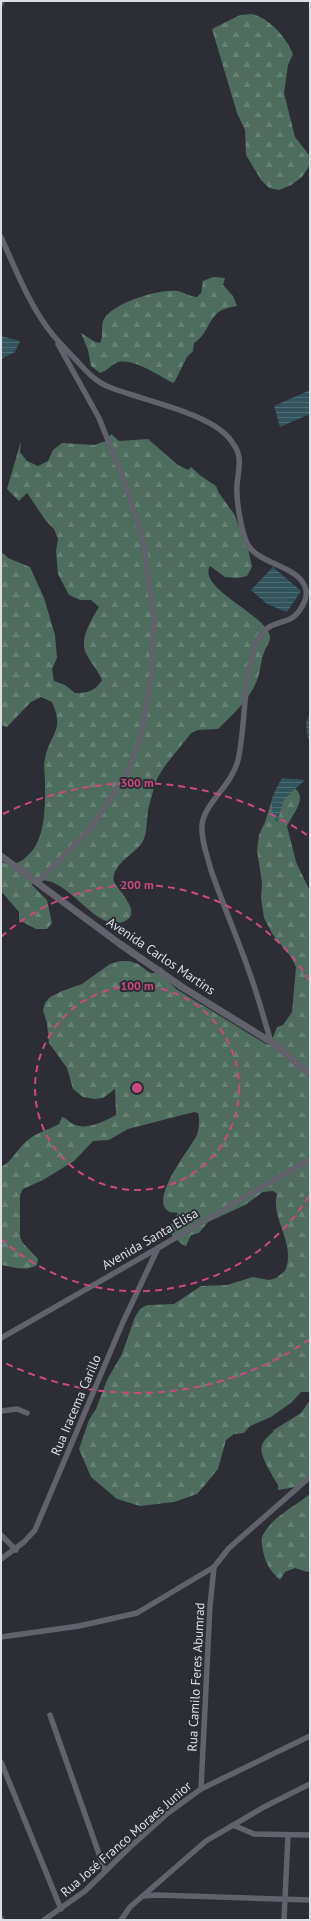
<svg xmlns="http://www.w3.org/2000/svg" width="311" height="1921" viewBox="0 0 311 1921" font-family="'PT Sans',sans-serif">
<defs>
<pattern id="forest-firs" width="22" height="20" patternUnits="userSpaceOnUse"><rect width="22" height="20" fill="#4e6d5e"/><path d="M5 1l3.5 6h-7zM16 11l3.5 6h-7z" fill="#678175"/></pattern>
<pattern id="water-rules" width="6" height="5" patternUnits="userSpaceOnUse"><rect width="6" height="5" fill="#31545d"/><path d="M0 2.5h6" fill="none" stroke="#4e6c74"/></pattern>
</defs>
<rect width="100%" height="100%" fill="#2c2d35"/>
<g fill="url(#forest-firs)">
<path d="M252,14C270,19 286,37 293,54L288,65L284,93L295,137L310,156V163L307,170L301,178L291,185L279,190L269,188L261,180L246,155L245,130L237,113L212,29L240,15Z"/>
<path d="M213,277L225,278L223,285L233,296L237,306C232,307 226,308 222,310C208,317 208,335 194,343L193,351L187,357L175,381L173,383C159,376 131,356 116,363C110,366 107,371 100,373L91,366L88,350L81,333L95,342L100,343C104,336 100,326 104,319C113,303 158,289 177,291C184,292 190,297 197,297L201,293L203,281Z"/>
<path d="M111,434L119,441L148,439L178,465L188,470L191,467L201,476L216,486L219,493L234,514L248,548L252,567L247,576L238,578L225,577L210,566C197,588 264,613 270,636C271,641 265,648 264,653C261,659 261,667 259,674C253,697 234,713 218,729L198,730L191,733C181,747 167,761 158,777C154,785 152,797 149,806C146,816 148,832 143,841C137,852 122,858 116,870C114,873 113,878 114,882C119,891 144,914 123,922C92,932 66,869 33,882L32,885L47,900L52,923L47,929H36L19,920V912L1,891V862C9,865 16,865 24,859C47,842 45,806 45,780C45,774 43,765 45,759C50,733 65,731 52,702L41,697L31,702L7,727L1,725V555L3,553L8,558L30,567L44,598L55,635L57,658L52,669L54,681L65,685L75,693C88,693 95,691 102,680C98,670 89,661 85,651C80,638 92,618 99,607L91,600H80L69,595L58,574L56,551L58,539L54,529L46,521L27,493L19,501L7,489L21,441L20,452L27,461L38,466L48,461L53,450L62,443L94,445L106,441Z"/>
<path d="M290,785C310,796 295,810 287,826L296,862L310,891V1392H301L292,1402L271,1417L250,1426L244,1433L234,1434L226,1440L218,1469L204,1486L197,1494L174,1502L140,1506L117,1499L91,1477L79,1449L89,1420L96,1409L107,1380L122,1354L135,1317L140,1309L147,1305L174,1304L201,1286L227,1285L253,1277L269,1280L276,1278L285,1271C297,1244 270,1219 277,1194L273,1191L263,1192L245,1205L208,1222L199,1233L191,1235L186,1246C181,1245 179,1241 175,1238C165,1230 173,1222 178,1213C176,1212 172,1213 170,1212C146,1202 192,1146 197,1135C199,1129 200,1119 198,1113L194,1112L128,1129L109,1140L93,1141L74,1161L43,1180L23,1189L20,1195V1236L22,1242L38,1259L37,1265C26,1272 13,1267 1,1265V1167C13,1161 17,1148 28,1140C37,1132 49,1130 59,1124L62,1117C67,1118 69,1122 73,1124C86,1131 105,1121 116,1115L115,1089L103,1098L94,1099L83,1097L73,1089L67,1068L49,1043L47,1023L43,1010L45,1003L50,997L62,991L82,984L110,964L120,961H129L138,964L150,973H155L157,966C166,968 165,975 169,982C171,984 174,987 176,989L266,1044L273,1046V1037L277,1027L283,1025L292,1012L296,967L291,957L273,935L264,918L261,898L262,883L257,850L259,835L265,822L274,794Z"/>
<path d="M310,1400V1480L296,1487L278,1490V1485C274,1479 271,1473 267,1466C259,1448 258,1445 274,1431H272L301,1413Z"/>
<path d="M310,1494V1571L307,1572L295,1568L285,1572L280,1580C271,1572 265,1563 263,1551C262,1545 260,1538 264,1533C274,1516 295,1506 310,1494Z"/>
</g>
<g fill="url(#water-rules)">
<polygon points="1,336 20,341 15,352 1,359"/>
<polygon points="310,390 310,414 280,427 274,406"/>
<polygon points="273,567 301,591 287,612 267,604 251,590"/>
<polygon points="310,713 310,740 308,739 306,723"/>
<path d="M282,778L305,780L284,799L277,823C267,803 272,796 282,778Z"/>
</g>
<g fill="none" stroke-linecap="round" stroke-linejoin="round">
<g stroke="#61626b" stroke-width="5.5">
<polyline points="1,4 2,1"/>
<path d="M1,237C16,270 30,307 53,335C61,344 69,353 77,361C86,371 96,382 109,387C141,400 207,412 229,438C244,456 239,464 237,485C236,500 241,532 248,545C260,565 301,566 306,590C308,599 299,615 290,619C278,624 268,624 260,636C243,659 246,729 238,760C232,786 204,803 202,825C201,840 207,855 211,870C223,905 238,939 250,974C258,996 264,1019 271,1042"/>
<polyline points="37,883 91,828 127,773 140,740 151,681 154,616 143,540 123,478 99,418 58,344"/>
<polyline points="1,1338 158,1248 310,1159"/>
<polyline points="1,1411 17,1409 27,1413"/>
<polyline points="1,1535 16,1550"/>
<polyline points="1,1559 24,1542 35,1530 123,1322 158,1248"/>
<polyline points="1,1637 79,1626 137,1613 214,1567 229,1548 310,1477"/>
<polyline points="50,1715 105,1871"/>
<polyline points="1,1762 61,1909"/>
<polyline points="201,1789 210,1606 214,1567"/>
<polyline points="233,1825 254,1834 310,1835"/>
<polyline points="143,1896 157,1895 310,1900"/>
<polyline points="1,1918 2,1920"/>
<polyline points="44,1920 85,1891 129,1848 168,1813 201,1789 310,1736"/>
<polyline points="121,1920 130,1907 206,1841 264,1807 310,1784"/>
<polyline points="284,1920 288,1835"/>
</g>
<polyline stroke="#61626b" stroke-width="7" points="1,856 120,944 182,987 271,1042 310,1074"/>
</g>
<g fill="none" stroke="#c94a7d" stroke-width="2" stroke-dasharray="7 5">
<circle cx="137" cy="1088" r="102"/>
<path d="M309 1196A203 203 0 0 1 1 1239M1 937A203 203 0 0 1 309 980"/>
<path d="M310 1339A305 305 0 0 1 3 1362M3 814A305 305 0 0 1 310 837"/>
</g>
<g text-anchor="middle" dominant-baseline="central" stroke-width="4" stroke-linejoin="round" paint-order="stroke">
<g font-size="13" fill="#dedfe4" stroke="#2c2d35">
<text transform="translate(161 956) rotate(34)">Avenida Carlos Martins</text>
<text transform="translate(150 1239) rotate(-30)">Avenida Santa Elisa</text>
<text transform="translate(76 1405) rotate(-67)">Rua Iracema Carillo</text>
<text transform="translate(196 1677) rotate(-87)">Rua Camilo Feres Abumrad</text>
<text transform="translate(126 1839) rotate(-41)">Rua José Franco Moraes Junior</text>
</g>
</g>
<circle cx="137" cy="1088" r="6" fill="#c94a7d" stroke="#2c2d35" stroke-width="2"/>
<g font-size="12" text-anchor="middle" font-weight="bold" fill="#c94a7d" stroke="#2c2d35" stroke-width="4" stroke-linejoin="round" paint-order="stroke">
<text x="137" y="787">300 m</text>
<text x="137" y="889">200 m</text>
<text x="137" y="990">100 m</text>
</g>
<rect width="311" height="1921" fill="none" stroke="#dedfe4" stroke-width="4"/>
</svg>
